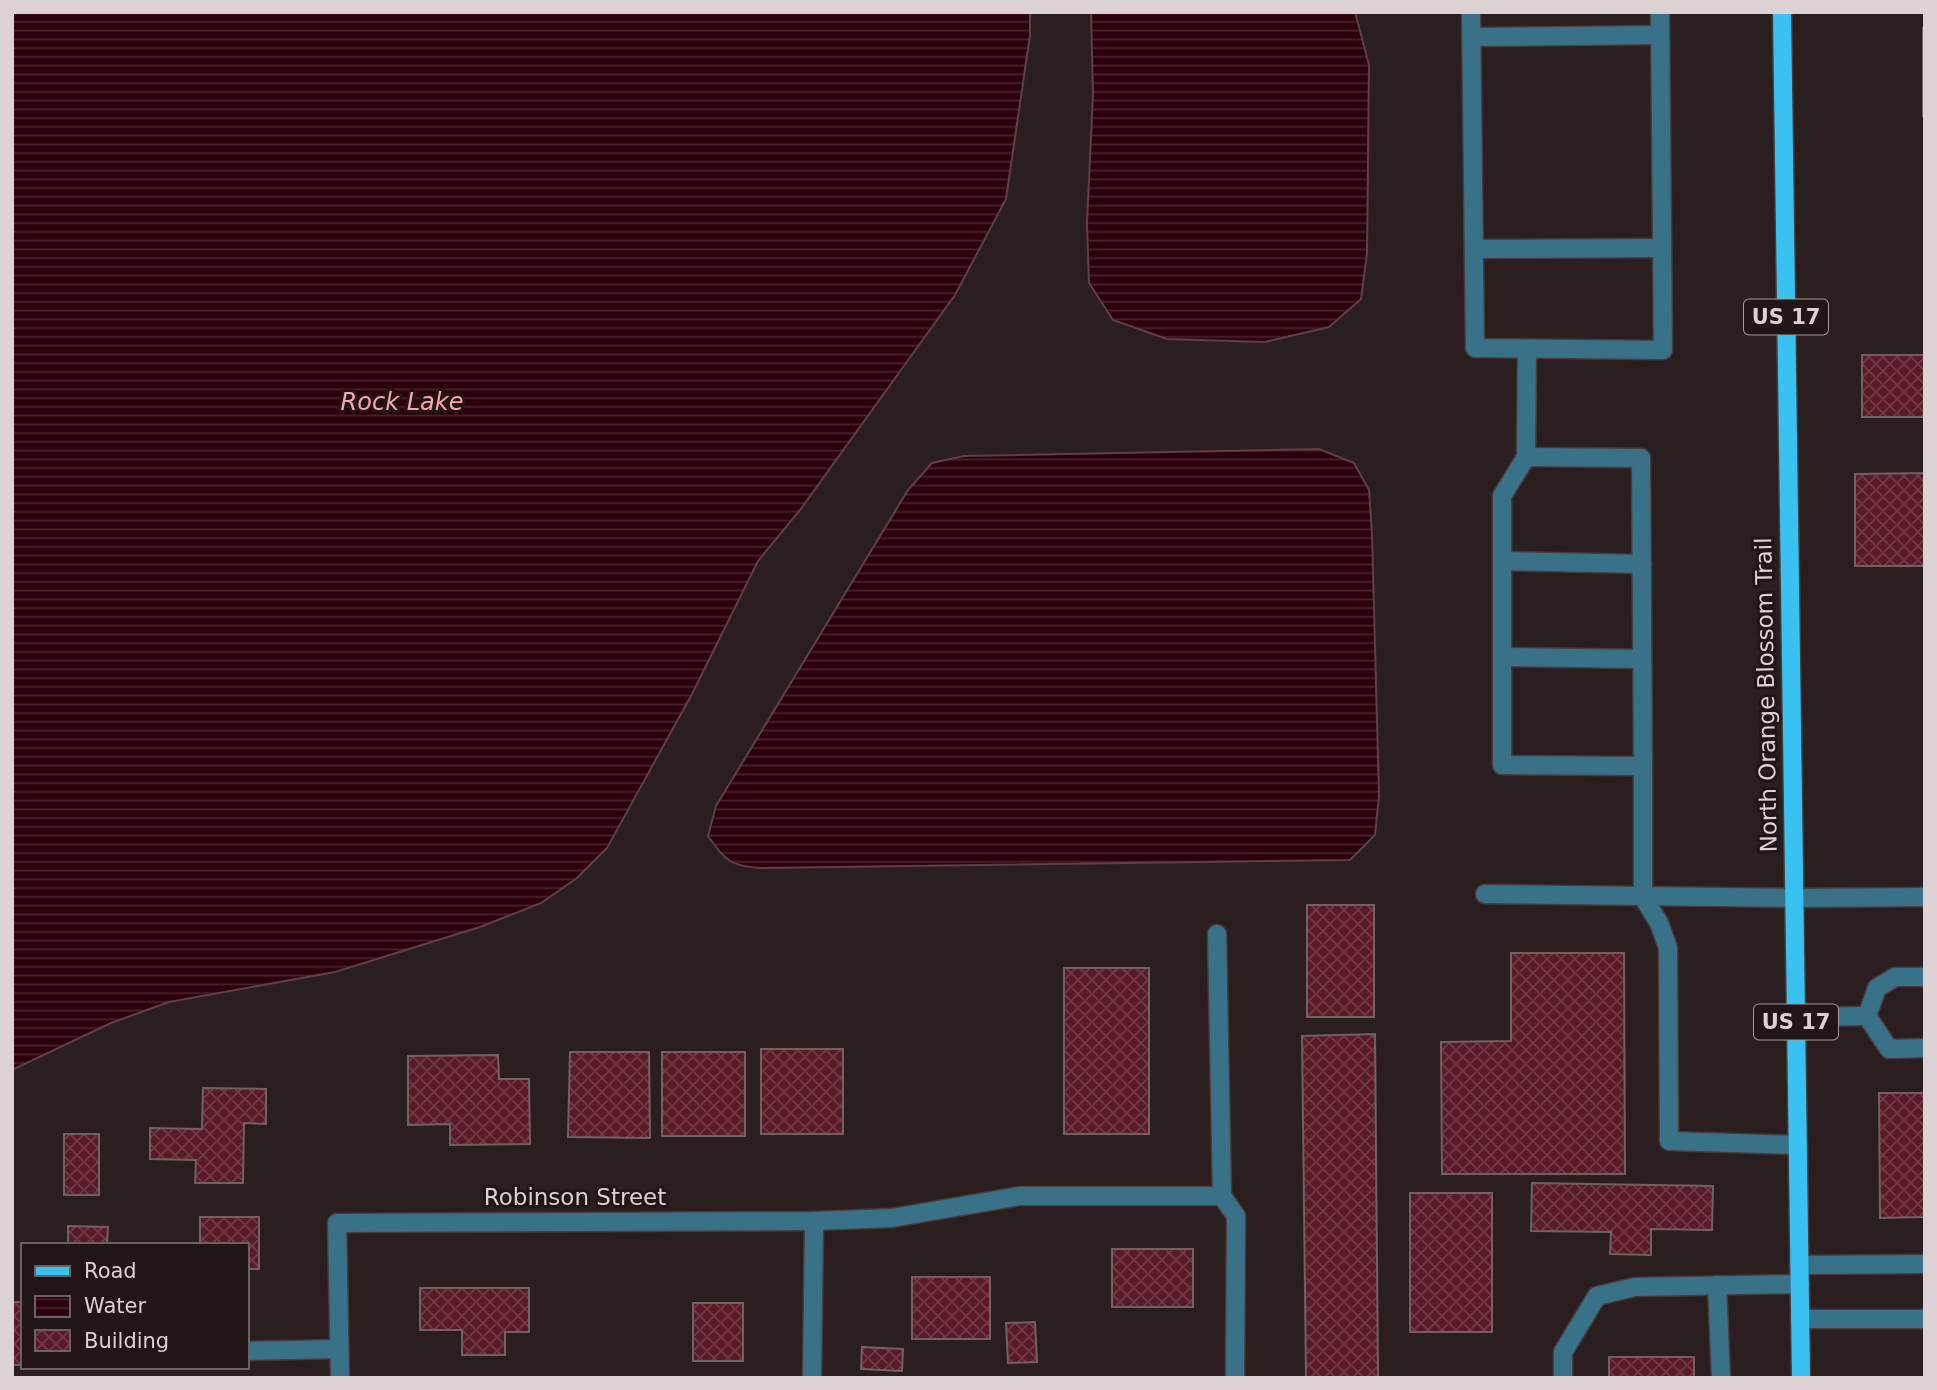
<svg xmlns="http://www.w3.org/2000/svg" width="1937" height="1390" viewBox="0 0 1937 1390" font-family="'DejaVu Sans',sans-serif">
<defs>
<pattern id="water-rules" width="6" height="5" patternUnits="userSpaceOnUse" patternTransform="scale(1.75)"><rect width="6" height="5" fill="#2b000a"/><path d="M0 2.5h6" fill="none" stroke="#49242d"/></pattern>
<pattern id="building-cross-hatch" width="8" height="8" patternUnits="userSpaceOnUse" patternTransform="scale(1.75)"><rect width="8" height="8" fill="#5a1a28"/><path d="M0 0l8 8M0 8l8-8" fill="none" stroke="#713a46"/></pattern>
</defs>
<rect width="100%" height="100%" fill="#2b1e1f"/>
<g fill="url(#water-rules)" stroke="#603f46" stroke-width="2">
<polygon points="12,12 1030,12 1030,35 1006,199 955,295 800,510 758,561 692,694 607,848 577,878 541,903 480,927 335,972 169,1002 111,1023 12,1070"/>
<polygon points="1091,12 1355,12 1369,65 1367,253 1361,299 1329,327 1265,342 1167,339 1113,320 1089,283 1087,223 1093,94"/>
<path d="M1319,449L1354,463L1369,490L1372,534L1379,796L1375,835L1350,860L762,868C730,866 727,862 708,836L716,806L908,490L932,463L964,456Z"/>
</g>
<g fill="url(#building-cross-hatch)" stroke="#716163" stroke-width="2">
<rect x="1923" y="28" width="2" height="88"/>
<rect x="1862" y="355" width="63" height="62"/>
<polygon points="1925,473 1925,566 1855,566 1855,474"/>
<rect x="1307" y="905" width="67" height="112"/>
<polygon points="1511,953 1624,953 1625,1174 1442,1174 1441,1042 1511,1041"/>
<rect x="1064" y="968" width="85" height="166"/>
<polygon points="1375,1034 1378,1378 1306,1378 1302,1036"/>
<rect x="761" y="1049" width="82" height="85"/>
<polygon points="570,1052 649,1052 650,1138 568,1137"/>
<rect x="662" y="1052" width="83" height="84"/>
<polygon points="498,1055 499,1079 529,1079 530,1144 450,1145 450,1124 408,1125 408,1056"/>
<polygon points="203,1088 266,1089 266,1124 244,1123 243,1183 195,1183 196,1160 150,1159 150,1128 202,1129"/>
<polygon points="1879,1093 1925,1093 1925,1217 1880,1218"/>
<rect x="64" y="1134" width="35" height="61"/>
<polygon points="1532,1183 1713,1186 1712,1230 1651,1229 1651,1255 1610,1254 1611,1232 1531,1231"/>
<rect x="1410" y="1193" width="82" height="139"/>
<polygon points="200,1217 259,1217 259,1269 247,1269 247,1245 200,1245"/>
<polygon points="68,1226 108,1227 107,1245 68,1245"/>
<rect x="1112" y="1249" width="81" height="58"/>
<rect x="912" y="1277" width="78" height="62"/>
<polygon points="420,1288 529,1288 529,1332 505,1332 505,1355 462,1355 462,1330 420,1330"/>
<rect x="12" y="1302" width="11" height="63"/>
<rect x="693" y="1303" width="50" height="58"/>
<polygon points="1035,1322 1037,1362 1008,1363 1006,1323"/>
<polygon points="862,1347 903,1349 902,1371 861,1369"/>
<rect x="1609" y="1357" width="85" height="21"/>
</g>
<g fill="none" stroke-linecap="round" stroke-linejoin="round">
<defs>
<g id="minor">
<polyline points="1471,12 1475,348 1663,350 1660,12"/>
<polyline points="1472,37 1660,35"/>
<polyline points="1474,249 1662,248"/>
<polyline points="1527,349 1526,457 1502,496 1502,765 1643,766 1643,897 1659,923 1668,948 1669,1141 1798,1145"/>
<polyline points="1526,457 1641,458 1643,766"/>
<polyline points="1502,561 1642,564"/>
<polyline points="1502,657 1642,659"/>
<polyline points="1485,894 1794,898 1925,897"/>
<polyline points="1217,934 1222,1196"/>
<polyline points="1867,1016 1877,988 1895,977 1925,977"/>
<polyline points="1867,1016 1889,1049 1925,1048"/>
<polyline points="1796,1017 1867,1016"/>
<polyline points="1799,1265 1925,1264"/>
<polyline points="1717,1285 1721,1378"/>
<polyline points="1800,1319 1925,1319"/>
<polyline points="247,1351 339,1349"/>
<polyline points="340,1378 337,1223 814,1221 892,1218 1020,1196 1222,1196 1236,1216 1235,1378"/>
<polyline points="812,1378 814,1221"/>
<polyline points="1563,1378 1563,1352 1597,1296 1635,1287 1800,1284"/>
</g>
<polyline id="major" points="1782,12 1801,1378"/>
</defs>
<use href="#minor" stroke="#473b3c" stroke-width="21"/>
<use href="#major" stroke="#473b3c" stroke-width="21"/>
<use href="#minor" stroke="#397288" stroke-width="18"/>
<use href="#major" stroke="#39c2f1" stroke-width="18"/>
</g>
<g text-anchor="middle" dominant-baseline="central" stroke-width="6" stroke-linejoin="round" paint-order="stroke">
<g fill="#221516" stroke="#a4999a" stroke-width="2">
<rect x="1744" y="299.5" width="84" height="35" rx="5"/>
<rect x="1754" y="1004.5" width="84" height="35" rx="5"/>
</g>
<g font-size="21" font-weight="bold" fill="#dcd2d3">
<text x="1786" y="317">US 17</text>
<text x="1796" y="1022">US 17</text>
</g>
<g font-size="23" fill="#dcd2d3" stroke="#221516">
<text transform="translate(1766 695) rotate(-91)">North Orange Blossom Trail</text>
<text x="575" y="1197">Robinson Street</text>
</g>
<g font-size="24" font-style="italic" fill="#f8a5b0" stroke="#221516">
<text x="402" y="402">Rock Lake</text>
</g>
</g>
<rect width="1937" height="1390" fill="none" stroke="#dcd2d3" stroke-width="28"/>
<rect x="21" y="1243" width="228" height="126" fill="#221516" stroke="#6c6162" stroke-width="2"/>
<rect x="35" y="1266" width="35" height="10" fill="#39c2f1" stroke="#6c6162" stroke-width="2"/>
<text x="84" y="1278" font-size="21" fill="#dcd2d3">Road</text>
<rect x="35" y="1296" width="35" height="21" fill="url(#water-rules)" stroke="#6c6162" stroke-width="2"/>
<text x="84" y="1313" font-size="21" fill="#dcd2d3">Water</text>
<rect x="35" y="1330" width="35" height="21" fill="url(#building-cross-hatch)" stroke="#6c6162" stroke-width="2"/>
<text x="84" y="1348" font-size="21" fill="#dcd2d3">Building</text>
</svg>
